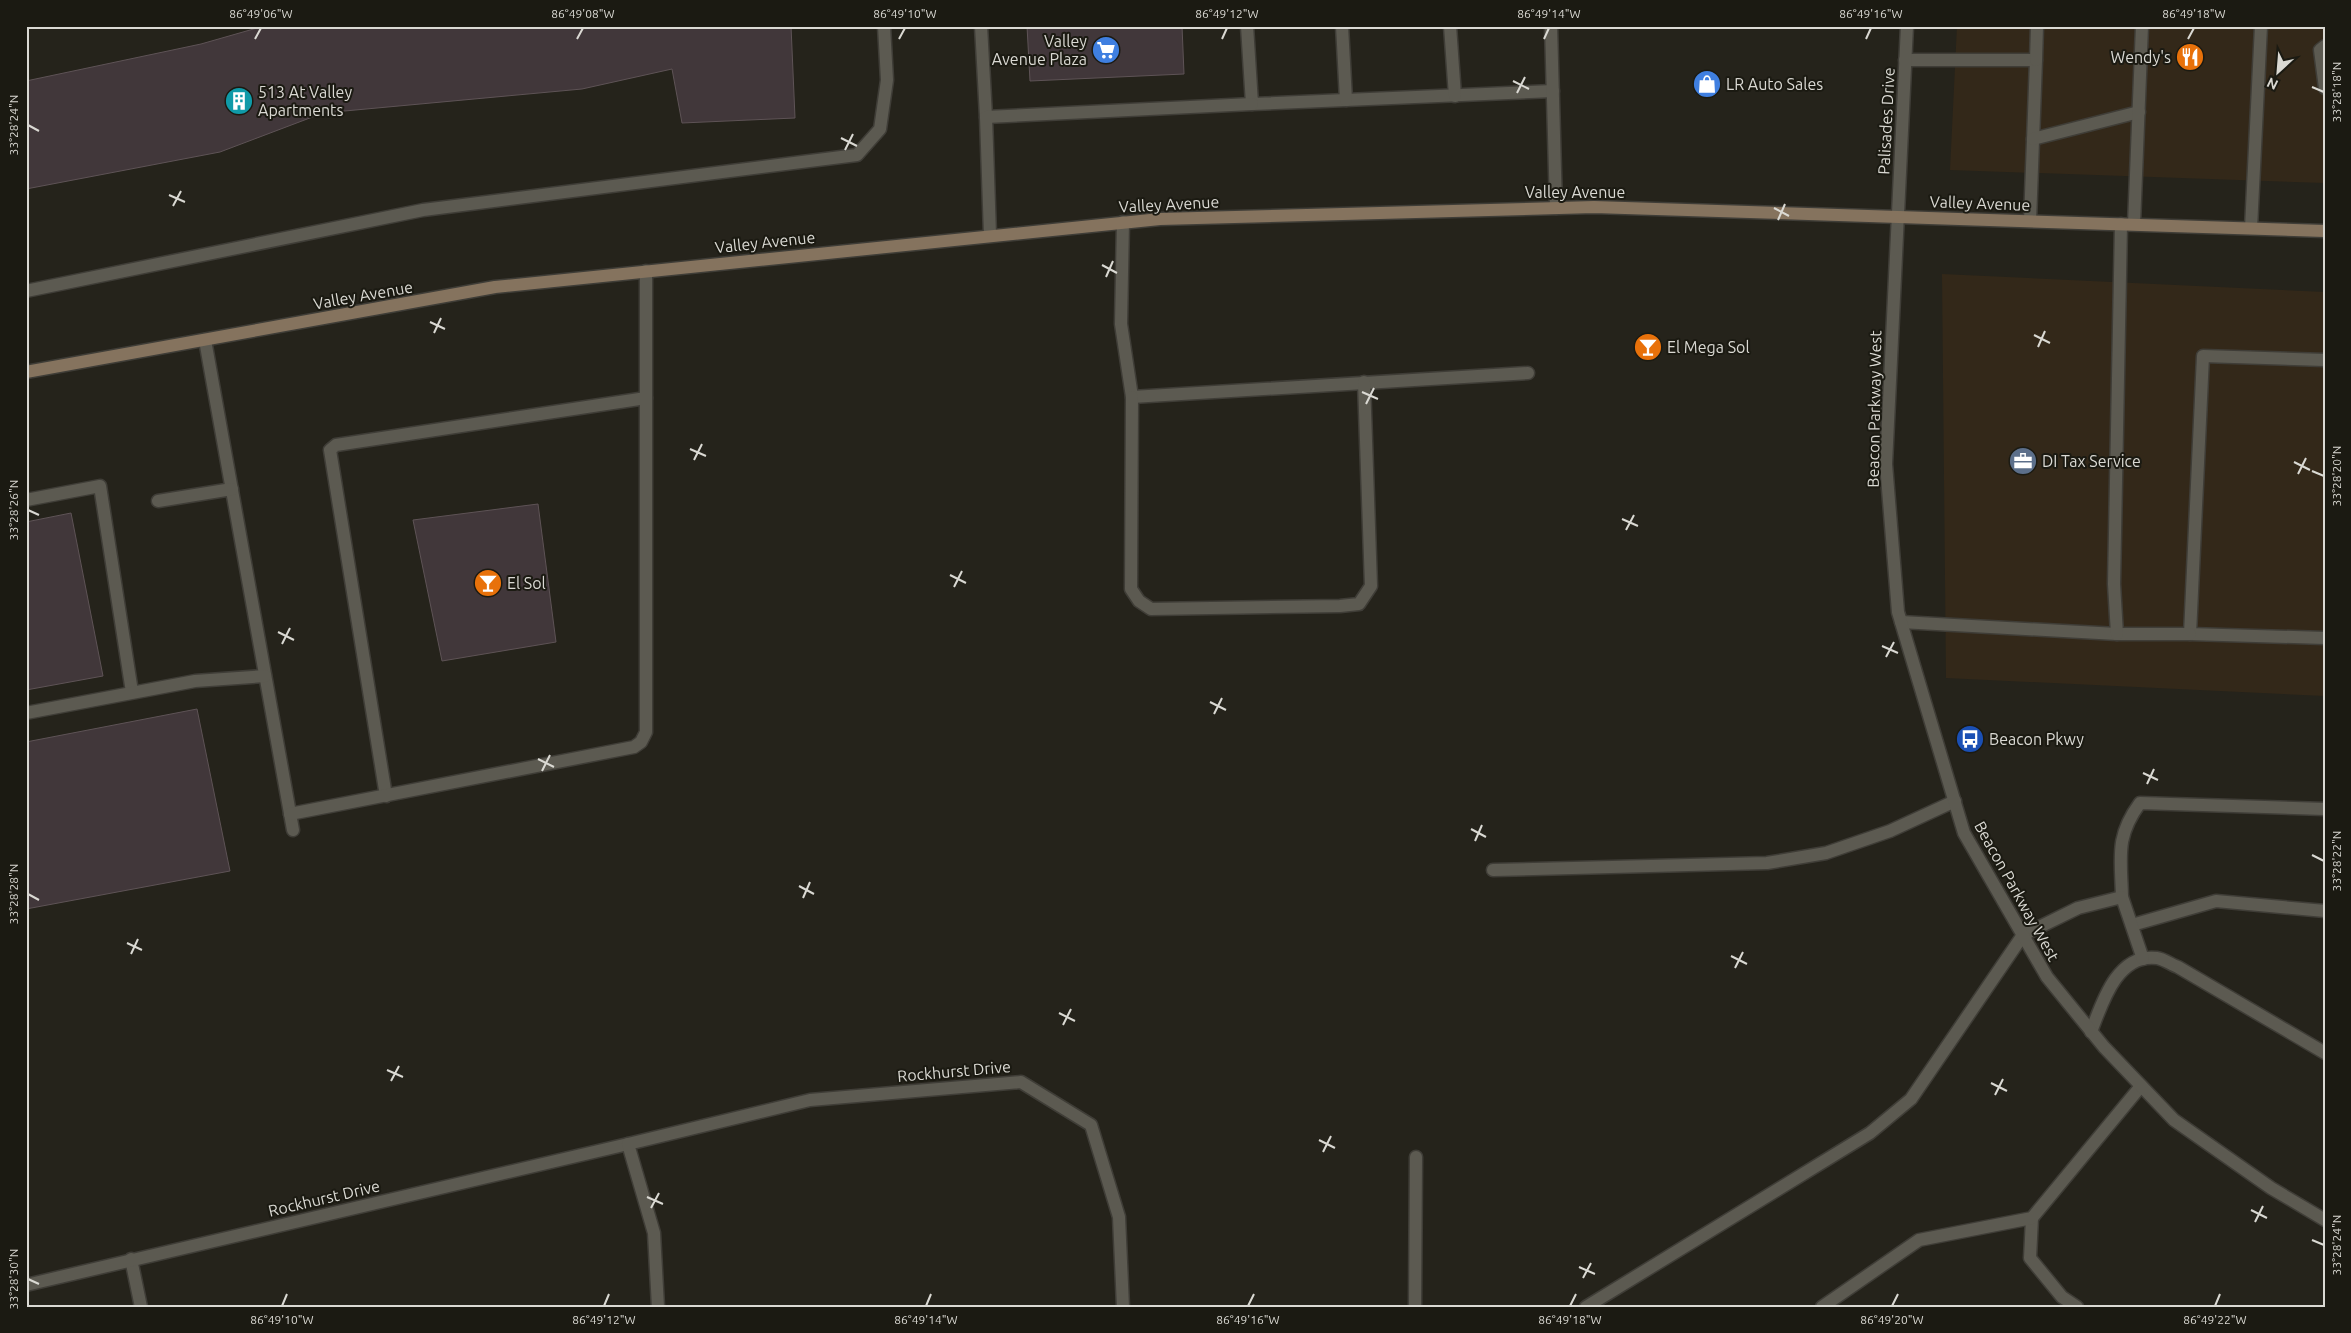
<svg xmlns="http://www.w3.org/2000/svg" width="2351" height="1333" viewBox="0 0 2351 1333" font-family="Ubuntu,sans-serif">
<rect width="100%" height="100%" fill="#25231b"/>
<g fill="#332819">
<polygon points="1957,26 2325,26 2325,183 1950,170"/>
<polygon points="1942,274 2325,292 2325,696 1946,678"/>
</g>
<g fill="#41373a" stroke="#5e5356">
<polygon points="264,26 791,26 795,118 682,123 672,69 582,89 323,113 220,152 26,189 26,81 201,44"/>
<polygon points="1027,26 1182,26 1184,74 1030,81"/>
<polygon points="538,504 556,642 442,661 413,520"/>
<polygon points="71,513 103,676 26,690 26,522"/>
<polygon points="197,709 230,871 26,909 26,742"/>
</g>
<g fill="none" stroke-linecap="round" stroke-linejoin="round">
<defs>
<g id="service">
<polyline points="981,26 986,117"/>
<polyline points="1247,26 1252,104 1553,91"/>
<polyline points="1342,26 1346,100"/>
<polyline points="1450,26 1455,96"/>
<polyline points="1551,26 1556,208"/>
<polyline points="2325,46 2320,50 2325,88"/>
<polyline points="1905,60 2036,60 2030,221"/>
<polyline points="2036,60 2037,26"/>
<polyline points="2033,139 2139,112"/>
<polyline points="1123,222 1121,324 1132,397 1528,373"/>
<polyline points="2134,224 2142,26"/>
<polyline points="2251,228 2261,26"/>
<polyline points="990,235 986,117 1252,104"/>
<polyline points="205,340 293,830"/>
<polyline points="2325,360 2203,356 2190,634 2325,638"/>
<polyline points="1132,397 1131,589 1139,601 1151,609 1340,606 1359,604 1371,586 1364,382"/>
<polyline points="26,500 100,486 132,692"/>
<polyline points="158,501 232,489"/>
<polyline points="1901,622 2117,634 2190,634"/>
<polyline points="2117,634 2114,584 2121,224"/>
<polyline points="26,713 195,681 265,676"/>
<polyline points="386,796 330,450 336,445 646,398"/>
<polyline points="290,814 634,747 641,742 646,732 646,271"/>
<polyline points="1493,870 1767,863 1826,853 1890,831 1955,801"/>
<path d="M2122,897C2121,857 2115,837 2140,803L2325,809"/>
<polyline points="2132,925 2216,901 2325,911"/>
<path d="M2091,1032C2102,1003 2117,953 2157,958C2164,959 2172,965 2178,967L2325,1053"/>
<polyline points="2032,1218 2030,1258 2062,1297 2077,1307"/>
<polyline points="1415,1307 1416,1157"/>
<polyline points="1586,1307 1870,1133 1911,1099 2023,935 2078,908 2122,897 2143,959"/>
<polyline points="1822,1307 1919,1240 2032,1218 2141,1086"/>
</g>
<g id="minor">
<polyline points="26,291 423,210 857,155 880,129 887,80 884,26"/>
<polyline points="131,1259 141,1307"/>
<polyline points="26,1285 628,1144"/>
<polyline points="658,1307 654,1233 628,1144 810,1100 1021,1082 1091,1125 1119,1217 1123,1307"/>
</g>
<polyline id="tertiary" points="1907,26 1886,464 1898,612 1964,833 2047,977 2104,1047 2174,1120 2271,1188 2325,1220"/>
<polyline id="secondary" points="26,372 495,287 1160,219 1594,207 2325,231"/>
</defs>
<use href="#service" stroke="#3f3d37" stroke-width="15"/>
<use href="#minor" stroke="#3f3d37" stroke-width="15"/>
<use href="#tertiary" stroke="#3f3d37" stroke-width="15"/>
<use href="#secondary" stroke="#3f3d37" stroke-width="15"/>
<use href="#service" stroke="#5c5a51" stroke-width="12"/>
<use href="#minor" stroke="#5c5a51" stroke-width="12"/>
<use href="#tertiary" stroke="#5c5a51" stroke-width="12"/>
<use href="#secondary" stroke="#85735e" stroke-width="12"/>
</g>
<path fill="none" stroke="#dad9d3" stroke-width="2" d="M255,39L261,28M577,39L583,28M899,39L905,28M1222,39L1227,28M1544,39L1549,28M1866,39L1871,28M2188,39L2194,28M1513,81L1529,89M2312,87L2324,92M1517,93L1525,77M28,125L39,131M841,138L857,146M845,150L853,134M169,195L185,202M173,206L181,191M1774,208L1789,216M1778,220L1785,204M1102,265L1117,273M1106,277L1113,261M430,322L445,329M434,333L441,318M2034,335L2050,343M2038,347L2045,331M1362,392L1378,399M1366,404L1374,388M690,449L706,456M694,460L702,444M2294,462L2310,470M2312,471L2324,476M2298,474L2306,458M28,510L39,515M1622,519L1638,526M1626,530L1634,515M950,575L966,583M954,587L962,571M278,632L294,640M282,644L290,628M1882,646L1898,653M1886,657L1894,642M1210,702L1226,710M1214,714L1222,698M538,759L554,767M542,771L550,755M2143,773L2158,780M2147,784L2154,769M1471,829L1486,837M1475,841L1482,825M2312,855L2324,861M799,886L814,894M28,894L39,900M803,898L810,882M127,943L142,950M131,954L138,939M1731,956L1747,964M1735,968L1743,952M1059,1013L1075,1021M1063,1025L1071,1009M387,1070L403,1077M391,1081L399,1066M1991,1083L2007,1091M1995,1095L2003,1079M1319,1140L1335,1148M1323,1152L1331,1136M647,1197L663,1204M651,1208L659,1193M2251,1210L2267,1218M2255,1222L2263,1206M2312,1240L2324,1245M1579,1267L1595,1274M1583,1278L1591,1263M28,1279L39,1284M282,1306L287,1294M604,1306L609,1294M926,1306L931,1294M1248,1306L1254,1294M1570,1306L1576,1294M1892,1306L1898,1294M2215,1306L2220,1294"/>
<defs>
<symbol id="supermarket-disc" viewBox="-11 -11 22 22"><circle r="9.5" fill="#3f7fe0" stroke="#1b1a12"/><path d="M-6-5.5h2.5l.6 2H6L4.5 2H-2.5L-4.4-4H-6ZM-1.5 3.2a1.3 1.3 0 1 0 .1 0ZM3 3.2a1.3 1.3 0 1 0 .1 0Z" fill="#fff"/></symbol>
<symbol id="restaurant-disc" viewBox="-11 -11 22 22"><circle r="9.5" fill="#e8710a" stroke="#1b1a12"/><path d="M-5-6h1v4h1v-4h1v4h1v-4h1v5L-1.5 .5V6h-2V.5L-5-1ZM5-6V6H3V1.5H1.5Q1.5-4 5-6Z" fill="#fff"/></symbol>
<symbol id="shop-disc" viewBox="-11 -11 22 22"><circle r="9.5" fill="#3f7fe0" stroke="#1b1a12"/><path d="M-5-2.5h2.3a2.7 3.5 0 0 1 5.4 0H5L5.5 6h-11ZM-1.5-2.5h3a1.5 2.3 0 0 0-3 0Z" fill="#fff"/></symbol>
<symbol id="building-disc" viewBox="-11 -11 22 22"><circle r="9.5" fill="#0f9aa8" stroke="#1b1a12"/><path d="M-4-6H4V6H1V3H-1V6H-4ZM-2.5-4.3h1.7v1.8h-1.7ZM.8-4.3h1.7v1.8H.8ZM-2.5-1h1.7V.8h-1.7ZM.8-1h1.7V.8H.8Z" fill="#fff"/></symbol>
<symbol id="bar-disc" viewBox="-11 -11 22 22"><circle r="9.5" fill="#e8710a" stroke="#1b1a12"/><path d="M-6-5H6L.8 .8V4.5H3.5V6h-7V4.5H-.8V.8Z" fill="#fff"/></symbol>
<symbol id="office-disc" viewBox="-11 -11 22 22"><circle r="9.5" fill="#5c6f8a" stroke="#1b1a12"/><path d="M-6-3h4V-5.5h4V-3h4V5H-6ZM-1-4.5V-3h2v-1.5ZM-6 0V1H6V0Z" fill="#fff"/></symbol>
<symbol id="bus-disc" viewBox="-11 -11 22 22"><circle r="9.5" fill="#1a4fb4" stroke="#1b1a12"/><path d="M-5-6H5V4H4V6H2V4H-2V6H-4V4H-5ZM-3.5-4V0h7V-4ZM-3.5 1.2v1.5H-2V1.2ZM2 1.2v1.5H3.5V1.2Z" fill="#fff"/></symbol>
</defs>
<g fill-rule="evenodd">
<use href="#supermarket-disc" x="1090" y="34" width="32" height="32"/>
<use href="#restaurant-disc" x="2174" y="41" width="32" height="32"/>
<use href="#shop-disc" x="1691" y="68" width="32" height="32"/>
<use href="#building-disc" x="223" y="85" width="32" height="32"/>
<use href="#bar-disc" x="1632" y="331" width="32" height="32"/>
<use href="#office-disc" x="2007" y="445" width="32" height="32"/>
<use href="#bar-disc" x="472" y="567" width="32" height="32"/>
<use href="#bus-disc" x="1954" y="723" width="32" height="32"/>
</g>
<g text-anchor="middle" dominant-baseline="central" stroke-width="4" stroke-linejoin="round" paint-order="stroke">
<g font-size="16" fill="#dad9d3" stroke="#1b1a12" text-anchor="start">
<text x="1087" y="41" text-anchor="end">Valley<tspan x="1087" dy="18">Avenue Plaza</tspan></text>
<text x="2171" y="57" text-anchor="end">Wendy's</text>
<text x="1726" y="84">LR Auto Sales</text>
<text x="258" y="92">513 At Valley<tspan x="258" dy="18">Apartments</tspan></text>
<text x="1667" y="347">El Mega Sol</text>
<text x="2042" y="461">DI Tax Service</text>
<text x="507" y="583">El Sol</text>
<text x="1989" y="739">Beacon Pkwy</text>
</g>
<g font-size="16" fill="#dad9d3" stroke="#1b1a12">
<text transform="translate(1886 121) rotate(-87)">Palisades Drive</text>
<text x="1575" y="192">Valley Avenue</text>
<text transform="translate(1980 203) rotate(2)">Valley Avenue</text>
<text transform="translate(1169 204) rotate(-3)">Valley Avenue</text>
<text transform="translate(765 242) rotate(-6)">Valley Avenue</text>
<text transform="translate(363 295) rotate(-10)">Valley Avenue</text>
<text transform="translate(1874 409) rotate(-89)">Beacon Parkway West</text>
<text transform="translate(2017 891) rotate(61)">Beacon Parkway West</text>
<text transform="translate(954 1071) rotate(-5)">Rockhurst Drive</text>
<text transform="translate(324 1198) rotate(-13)">Rockhurst Drive</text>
</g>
</g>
<rect width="2351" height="1333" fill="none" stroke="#1b1a12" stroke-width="55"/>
<g transform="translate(2278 72) rotate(206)" stroke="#1b1a12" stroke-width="4" paint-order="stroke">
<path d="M0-4L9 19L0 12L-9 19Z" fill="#dad9d3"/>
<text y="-8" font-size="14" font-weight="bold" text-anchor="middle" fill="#dad9d3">N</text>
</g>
<rect x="28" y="28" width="2296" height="1278" fill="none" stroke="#dad9d3" stroke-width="2"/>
<g font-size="12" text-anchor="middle" fill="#dad9d3">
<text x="261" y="18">86°49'06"W</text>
<text x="583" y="18">86°49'08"W</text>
<text x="905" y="18">86°49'10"W</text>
<text x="1227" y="18">86°49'12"W</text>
<text x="1549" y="18">86°49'14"W</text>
<text x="1871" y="18">86°49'16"W</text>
<text x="2194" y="18">86°49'18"W</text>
<text transform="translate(2337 92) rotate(-90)" y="4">33°28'18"N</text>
<text transform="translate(14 125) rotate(-90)" y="4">33°28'24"N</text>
<text transform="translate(2337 476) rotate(-90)" y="4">33°28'20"N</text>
<text transform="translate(14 510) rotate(-90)" y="4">33°28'26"N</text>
<text transform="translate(2337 861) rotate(-90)" y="4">33°28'22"N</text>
<text transform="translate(14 894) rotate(-90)" y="4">33°28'28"N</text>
<text transform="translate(2337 1245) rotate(-90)" y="4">33°28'24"N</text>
<text transform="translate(14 1279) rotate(-90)" y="4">33°28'30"N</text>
<text x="282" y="1324">86°49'10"W</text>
<text x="604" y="1324">86°49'12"W</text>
<text x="926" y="1324">86°49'14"W</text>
<text x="1248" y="1324">86°49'16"W</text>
<text x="1570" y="1324">86°49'18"W</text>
<text x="1892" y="1324">86°49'20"W</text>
<text x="2215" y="1324">86°49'22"W</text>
</g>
</svg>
